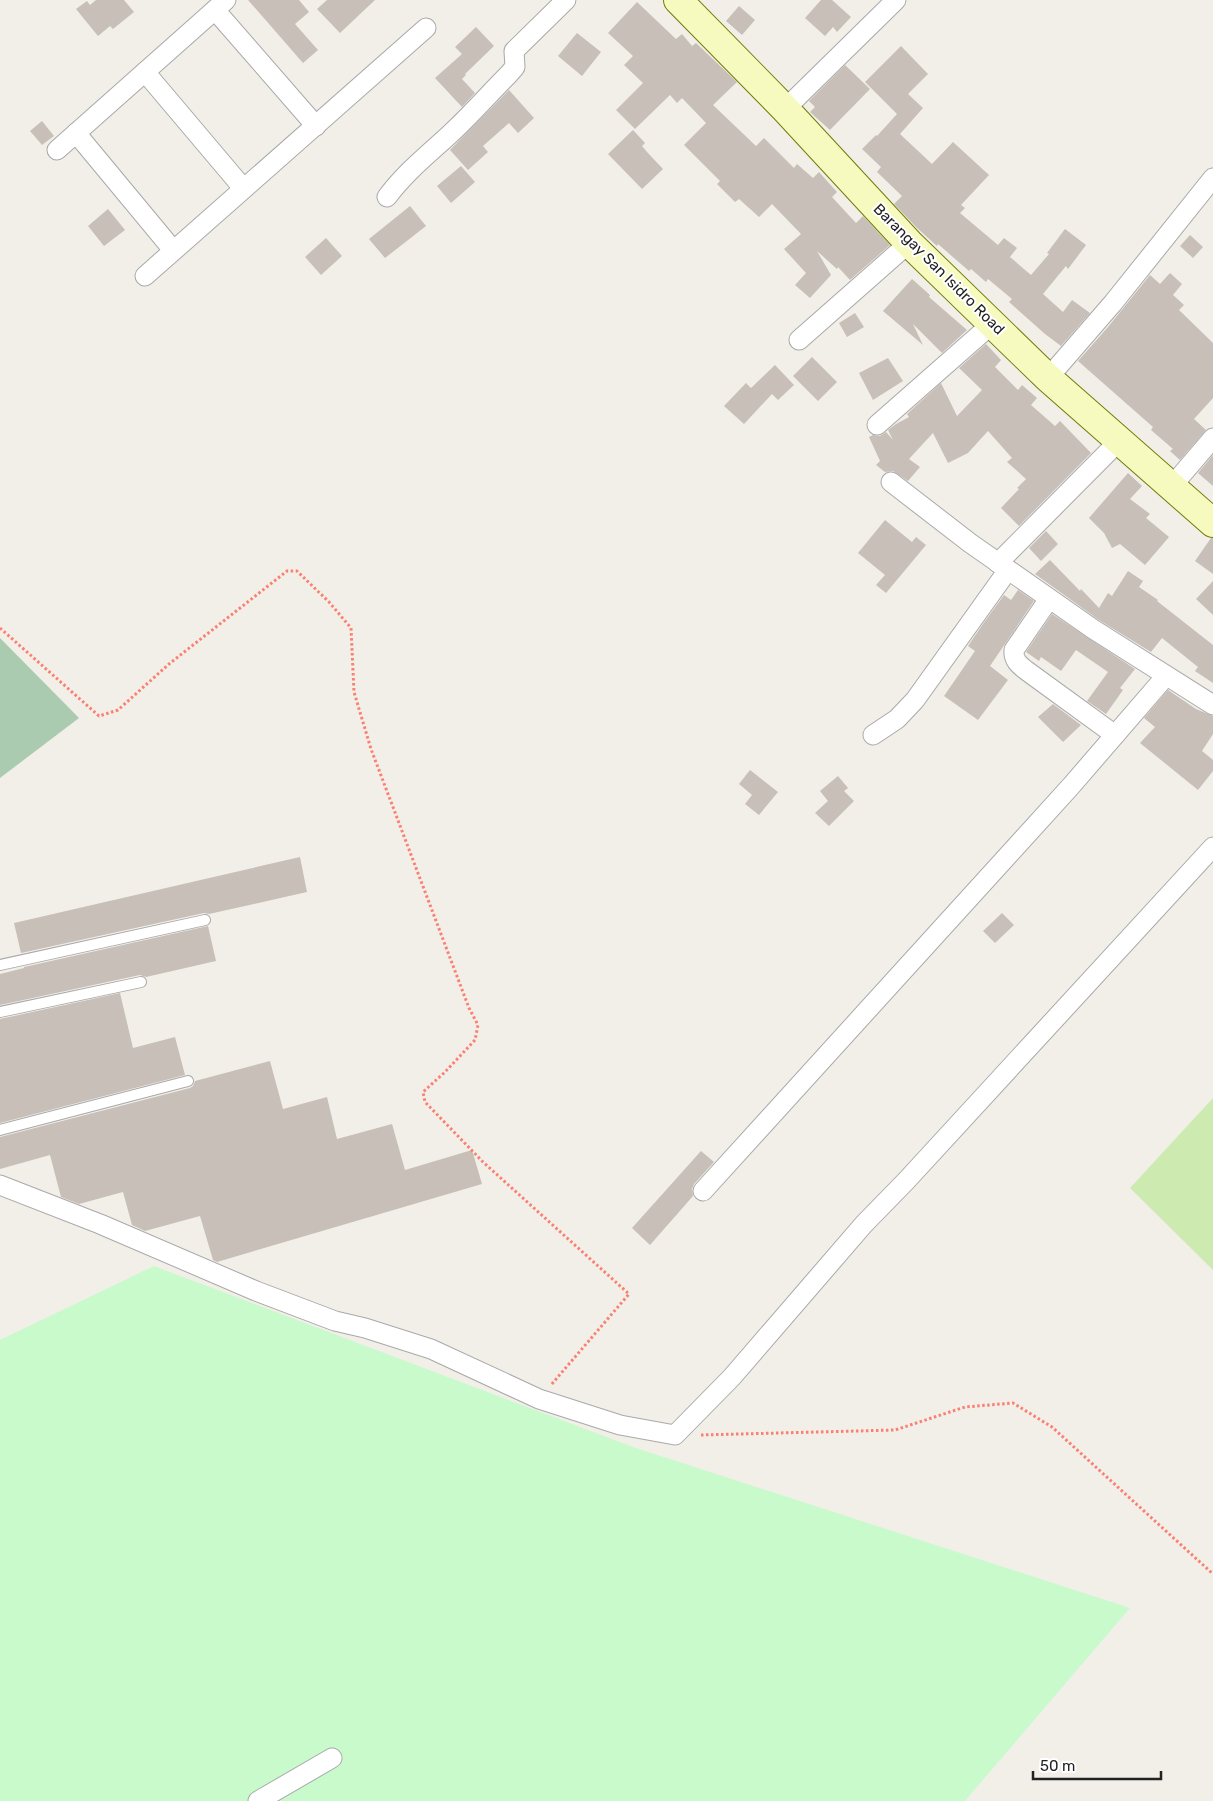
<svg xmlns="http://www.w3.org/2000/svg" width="1213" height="1801" viewBox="0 0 1213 1801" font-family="Rubik,sans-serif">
<rect width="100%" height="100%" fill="#f2efe9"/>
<polygon fill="#cdebb0" points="1213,1098 1213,1270 1130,1188"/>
<polygon fill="#aacbaf" points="0,638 79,718 0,778"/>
<polygon fill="#c8facc" points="154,1266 633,1447 1130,1608 965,1801 0,1801 0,1340"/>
<g fill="#c7bfb8">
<polygon points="96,0 124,0 134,12 113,29 110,26 98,36 76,9 87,1 90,5"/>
<polygon points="248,0 299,0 309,12 295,24 318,50 303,63"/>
<polygon points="327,0 375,0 340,33 317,9"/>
<polygon points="821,0 832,0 851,17 837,32 833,27 825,36 805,18"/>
<polygon points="637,2 676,39 682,34 692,46 696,43 737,82 713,105 756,146 764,138 794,168 797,164 813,178 819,172 837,192 832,197 856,223 863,216 890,245 850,280 838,267 837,269 817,251 831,275 810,298 795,285 806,273 784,249 801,234 772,204 759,217 739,199 735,202 717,184 720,181 684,145 706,123 682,98 677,103 670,95 635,129 616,110 643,83 624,65 633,56 608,33"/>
<polygon points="739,6 755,20 742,35 726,21"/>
<polygon points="476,27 494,46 465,74 466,75 462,79 475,93 462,107 435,78 462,54 455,47"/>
<polygon points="577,33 601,52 582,76 558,56"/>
<polygon points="901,46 928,74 908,94 923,108 900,134 932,164 953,142 989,175 961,205 965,208 960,213 998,245 1004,238 1017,248 1010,257 1031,275 1049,254 1047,253 1065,229 1086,245 1068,269 1066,266 1043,294 1063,312 1072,300 1090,313 1061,346 1045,334 1009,302 1012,299 988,279 986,282 971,269 969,271 938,244 937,246 917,228 894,204 902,196 877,172 881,167 862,149 876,135 877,136 897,114 865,82"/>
<polygon points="845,65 870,89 830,130 810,112 815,107 809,101"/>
<polygon points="509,90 534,118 518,133 509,123 483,146 488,152 468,170 450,150"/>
<polygon points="42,121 54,136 42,145 30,131"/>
<polygon points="633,130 645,143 642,146 647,152 663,169 642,189 608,154"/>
<polygon points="461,166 475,182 451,203 437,186"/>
<polygon points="410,206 426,226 385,258 369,239"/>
<polygon points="108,209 125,230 104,246 88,226"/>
<polygon points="1190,235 1203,247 1193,258 1180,246"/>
<polygon points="326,238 342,256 321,275 305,257"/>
<polygon points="1170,273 1182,284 1173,295 1184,305 1179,310 1213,343 1213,398 1194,419 1206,430 1180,460 1170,451 1173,449 1151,430 1153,427 1078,361 1108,327 1150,275 1160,284"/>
<polygon points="912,279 930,295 929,297 967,330 942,353 913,324 923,345 883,311"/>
<polygon points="855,313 864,327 847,337 839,323"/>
<polygon points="986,344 1001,360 995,367 1018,390 1022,385 1037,398 1031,405 1055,426 1060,421 1091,453 1019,526 1001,508 1019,489 1017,488 1026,479 1007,462 1012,458 988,431 968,453 948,463 933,433 909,459 920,467 908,481 893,471 885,472 876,465 880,461 869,437 873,435 880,436 886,432 893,440 888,430 896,424 909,417 907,414 941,383 957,416 982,390 959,368"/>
<polygon points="812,357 837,382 818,401 793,376"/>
<polygon points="888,358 903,381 873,400 859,373"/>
<polygon points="775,365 794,385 778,400 772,394 744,424 724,406 746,383 751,388"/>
<polygon points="1213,455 1213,486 1198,473"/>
<polygon points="1128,473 1142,486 1130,499 1150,514 1146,518 1169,537 1145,565 1120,544 1112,548 1104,533 1089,518"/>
<polygon points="885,520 912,542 916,537 926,545 886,593 876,585 885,575 858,553"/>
<polygon points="1046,531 1058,544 1041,561 1029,548"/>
<polygon points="1211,538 1213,538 1213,574 1195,561"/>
<polygon points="1050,560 1080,591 1081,589 1099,608 1108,593 1112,596 1128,571 1143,581 1139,587 1158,600 1157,601 1213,645 1213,683 1195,671 1198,667 1162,638 1151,652 1099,620 1035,574"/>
<polygon points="1213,581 1213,615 1196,599"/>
<polygon points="1018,590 1034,601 990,666 1008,680 978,720 944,696 975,651 968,646 985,621 1004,595 1011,600"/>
<polygon points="1052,614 1135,669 1120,688 1123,690 1106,714 1087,701 1108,672 1076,650 1061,671 1041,657 1039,661 1026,652"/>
<polygon points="1168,690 1196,709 1213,716 1213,734 1202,751 1213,760 1213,771 1198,790 1140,743 1155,727 1144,718"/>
<polygon points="1053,704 1081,725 1063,742 1038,717"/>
<polygon points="750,770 778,792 759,815 745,804 752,795 739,784"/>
<polygon points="838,776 848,788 844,791 854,801 829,826 815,813 828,801 820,791"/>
<polygon points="300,857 307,892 209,914 204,913 21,953 14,923"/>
<polygon points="1002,913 1014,925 995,943 983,931"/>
<polygon points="208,926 216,961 146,977 140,975 0,1005 0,974 24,968 24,967"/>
<polygon points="120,993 133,1048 175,1037 185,1075 0,1123 0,1019"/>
<polygon points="270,1061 283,1109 327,1097 337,1139 392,1124 405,1170 472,1150 482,1184 217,1262 213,1260 200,1216 145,1231 132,1225 123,1192 79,1204 61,1197 50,1155 0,1169 0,1137 190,1088 193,1086 195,1081"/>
<polygon points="701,1151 714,1162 694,1184 692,1189 693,1196 650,1245 632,1228"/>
</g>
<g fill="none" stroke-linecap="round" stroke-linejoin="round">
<defs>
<g id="lane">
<polyline points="0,965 205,920"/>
<polyline points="0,1012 141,982"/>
<polyline points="0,1130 188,1081"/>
</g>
<g id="street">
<polyline points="215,10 316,126"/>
<polyline points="145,72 243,188"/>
<polyline points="785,109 896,0"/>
<polyline points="76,133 173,250"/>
<polyline points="57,150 226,0"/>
<path d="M387,197C405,173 426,156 448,136C469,117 488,95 508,75L515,67L514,51L566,0"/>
<polyline points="145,276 426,28"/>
<polyline points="799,340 909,243"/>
<polyline points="1048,378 1113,303 1213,178"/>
<polyline points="877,425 993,323"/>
<polyline points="891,482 970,543 1093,629 1213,705"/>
<polyline points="1172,486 1213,438"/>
<polyline points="998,563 1120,440"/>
<path d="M1049,599L1014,650C1013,660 1019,665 1027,671L1115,735"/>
<polyline points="873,735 897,719 915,700 1008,570"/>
<polyline points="0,1185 100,1224 256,1291 335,1321 365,1328 431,1349 539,1399 620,1425 675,1435 732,1377 864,1224 906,1181 1213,847"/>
<polyline points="703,1191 1071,786 1166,676"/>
<polyline points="258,1801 332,1758"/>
</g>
<polyline id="secondary" points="678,0 785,109 909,243 1048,378 1213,523"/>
</defs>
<use href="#lane" stroke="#a9a9a9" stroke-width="12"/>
<use href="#street" stroke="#a9a9a9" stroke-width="21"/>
<use href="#secondary" stroke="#707d05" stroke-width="30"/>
<g stroke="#fa8072" stroke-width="3" stroke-dasharray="2.5 2.5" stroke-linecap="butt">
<polyline points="0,628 99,716 118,710 169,664 287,571 297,571 329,602 351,628 354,692 371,749 469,1008 478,1025 475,1040 445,1072 423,1092 425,1102 483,1162 629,1294 551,1385"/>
<polyline points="701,1435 895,1430 965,1407 1013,1403 1052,1427 1213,1574"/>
</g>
<use href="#lane" stroke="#fff" stroke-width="10"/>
<use href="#street" stroke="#fff" stroke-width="19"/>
<use href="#secondary" stroke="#f7fabf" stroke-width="28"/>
</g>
<g text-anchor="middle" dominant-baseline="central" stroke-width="4" stroke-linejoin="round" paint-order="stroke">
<g font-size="15" fill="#222" stroke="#fff">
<text transform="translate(939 269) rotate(45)">Barangay San Isidro Road</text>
</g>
</g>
<path d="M1033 1771v8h128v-8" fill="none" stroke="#222222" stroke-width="2.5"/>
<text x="1040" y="1771" font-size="15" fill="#222222" stroke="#ffffff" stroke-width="4" paint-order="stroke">50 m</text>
</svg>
